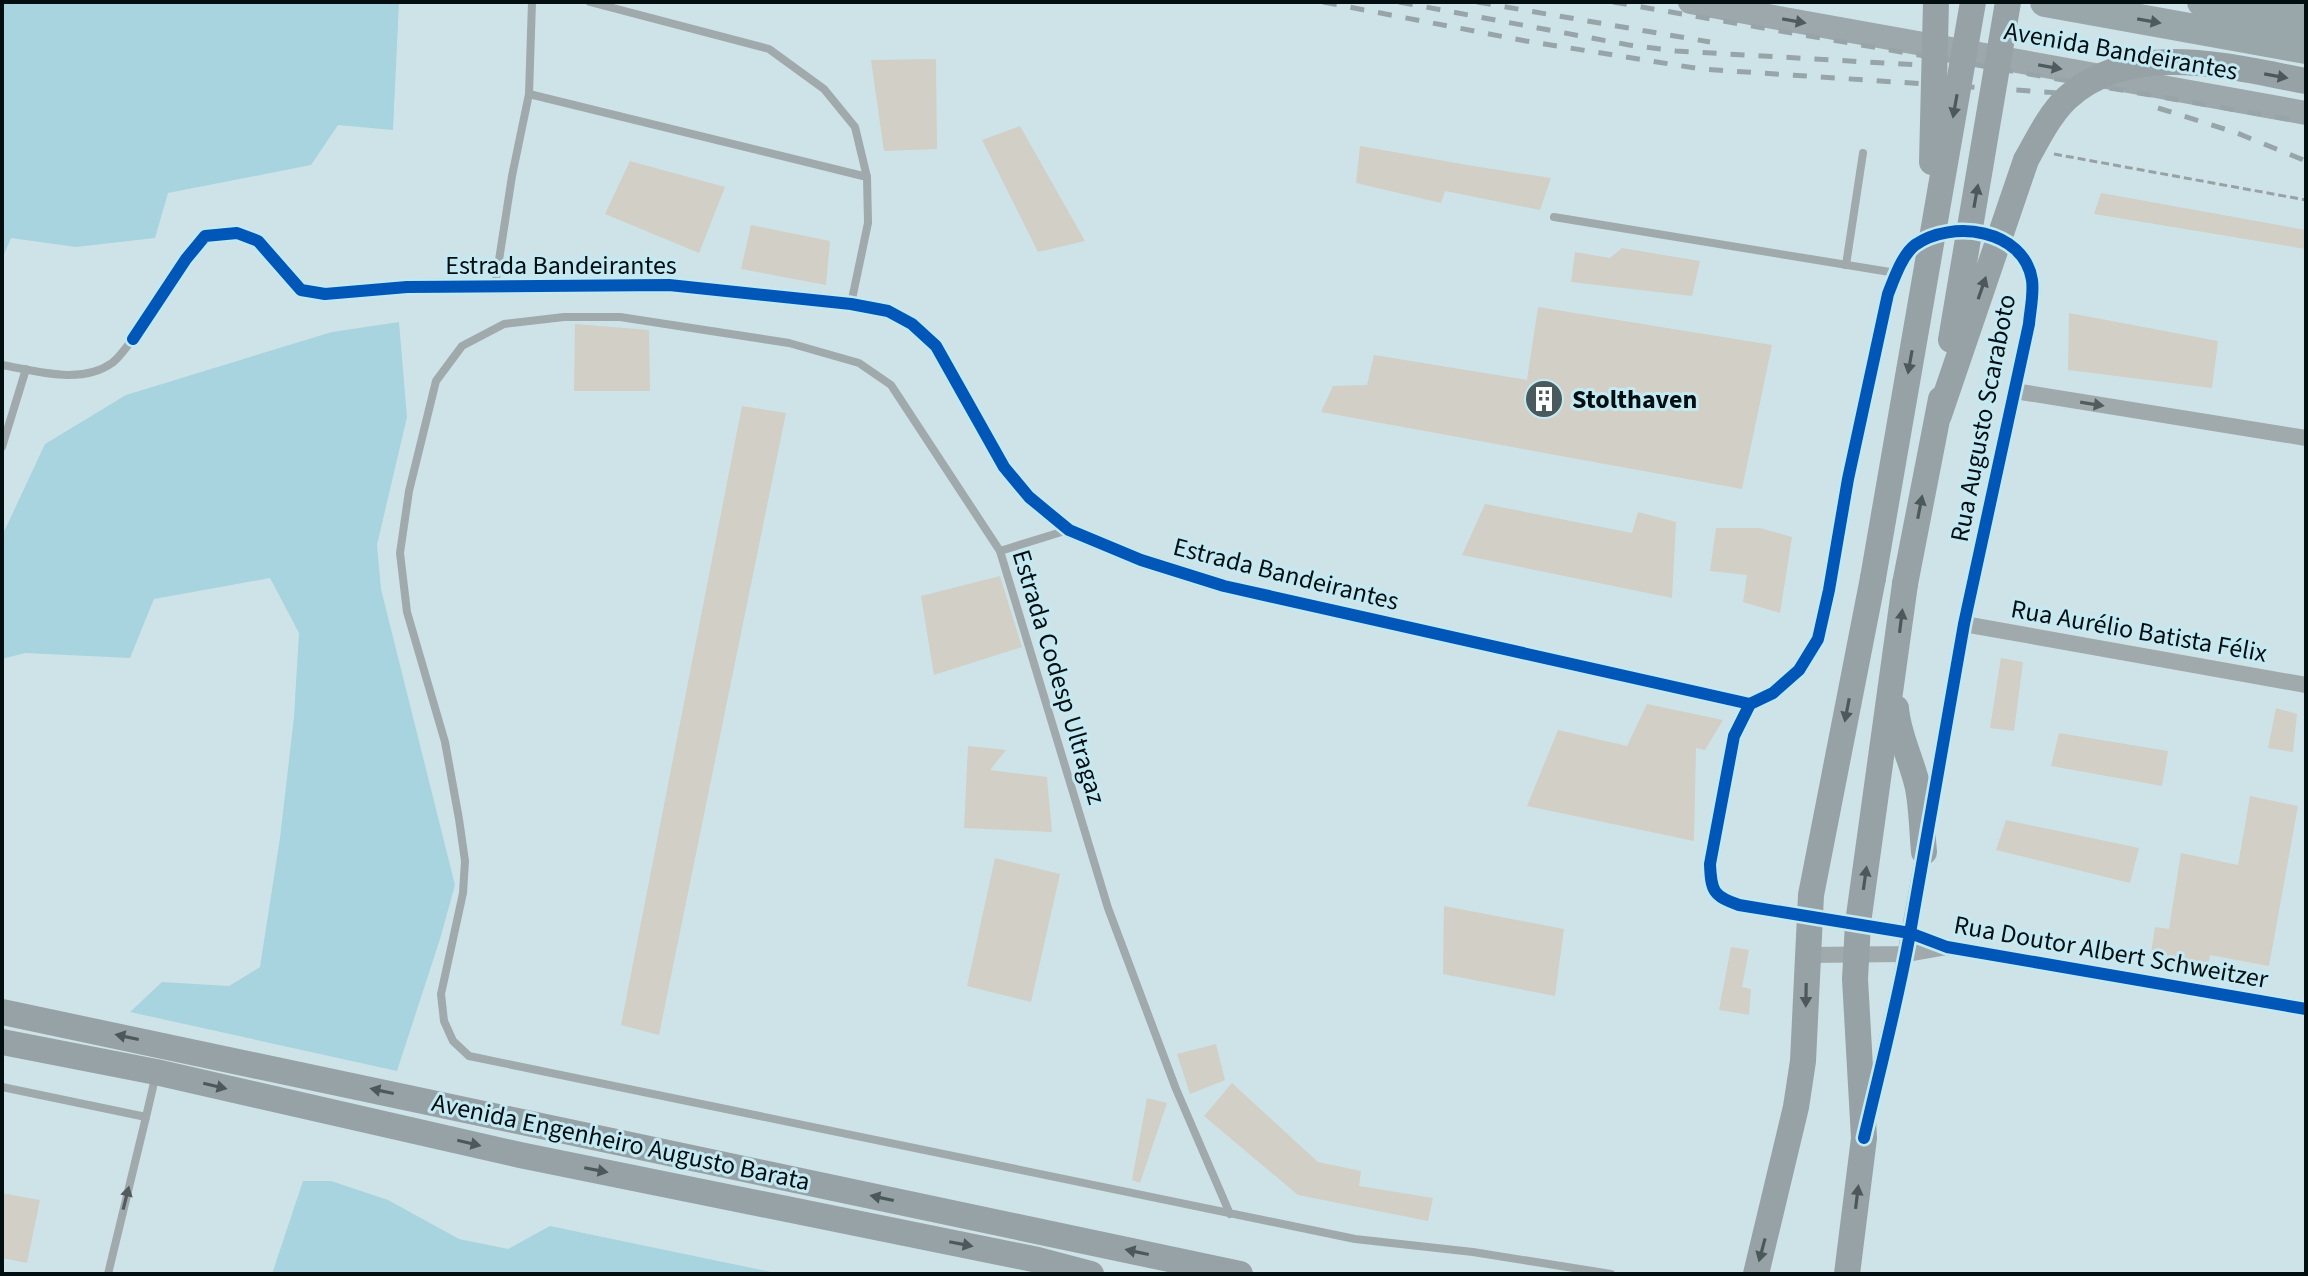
<svg xmlns="http://www.w3.org/2000/svg" width="2308" height="1276" viewBox="0 0 2308 1276" font-family="'Source Sans 3',sans-serif">
<rect width="100%" height="100%" fill="#cee3e8"/>
<g fill="#a7d4df">
<polygon points="2,2 399,2 393,130 338,125 311,165 168,193 155,238 76,247 11,238 2,259"/>
<polygon points="399,322 407,417 377,545 381,589 455,885 440,939 397,1071 130,1012 162,982 229,986 260,967 280,838 294,717 299,633 270,578 154,599 130,658 25,653 2,659 2,536 45,444 126,395 332,332"/>
<polygon points="303,1181 331,1181 388,1200 459,1239 508,1249 550,1226 781,1274 272,1274"/>
</g>
<g fill="#d1cfc6">
<polygon points="936,59 937,149 884,151 871,60"/>
<polygon points="1020,126 1085,241 1038,252 982,140"/>
<polygon points="1360,146 1473,166 1551,178 1540,210 1445,191 1441,203 1356,183"/>
<polygon points="630,161 725,187 699,253 605,214"/>
<polygon points="2101,193 2306,230 2306,249 2094,214"/>
<polygon points="751,225 830,241 826,285 741,269"/>
<polygon points="1622,248 1700,261 1692,296 1571,282 1575,252 1610,258"/>
<polygon points="1538,307 1772,345 1742,489 1321,412 1333,386 1367,385 1374,355 1527,380"/>
<polygon points="2069,313 2218,341 2212,388 2068,370"/>
<polygon points="575,324 649,330 650,391 574,391"/>
<polygon points="742,406 786,413 659,1035 621,1025"/>
<polygon points="1485,504 1632,533 1638,512 1676,522 1672,598 1462,555"/>
<polygon points="1716,528 1760,528 1792,537 1780,613 1743,602 1747,575 1710,571"/>
<polygon points="1000,576 1022,647 934,675 921,596"/>
<polygon points="2001,658 2023,662 2014,731 1990,728"/>
<polygon points="1647,704 1723,720 1705,750 1696,748 1694,841 1527,806 1558,730 1627,746"/>
<polygon points="2276,708 2297,714 2293,752 2268,748"/>
<polygon points="2059,733 2168,751 2162,786 2051,766"/>
<polygon points="968,746 1006,750 990,770 1047,777 1052,832 964,828"/>
<polygon points="2250,796 2298,806 2269,966 2210,955 2207,971 2150,960 2155,927 2169,929 2181,853 2238,865"/>
<polygon points="2006,820 2139,848 2130,883 1996,850"/>
<polygon points="995,858 1060,874 1031,1002 967,986"/>
<polygon points="1444,906 1564,929 1555,996 1443,974"/>
<polygon points="1731,947 1749,950 1742,987 1751,989 1749,1015 1719,1010"/>
<polygon points="1216,1044 1225,1080 1190,1094 1177,1054"/>
<polygon points="1232,1083 1318,1162 1361,1171 1359,1186 1433,1198 1428,1221 1298,1195 1204,1116"/>
<polygon points="1147,1098 1167,1103 1140,1183 1132,1180"/>
<polygon points="2,1193 40,1200 27,1263 2,1258"/>
</g>
<g fill="none" stroke-linecap="round" stroke-linejoin="round">
<polyline stroke="#98a2a5" stroke-width="3" stroke-dasharray="8 4" stroke-linecap="butt" points="2054,154 2306,200"/>
<g stroke="#a0a9ac" stroke-width="8">
<polyline points="590,2 769,49 824,89 855,127 867,177"/>
<polyline points="529,94 867,177 868,223 851,304"/>
<polyline points="1554,217 1896,273"/>
<polyline points="1846,265 1863,153"/>
<polyline points="495,286 512,176 529,94 532,2"/>
<path d="M2,365C37,371 81,385 112,363C120,357 126,347 133,339"/>
<polyline points="2,447 26,369"/>
<polyline points="1000,551 1068,530"/>
<polyline points="2,1087 146,1117 156,1074"/>
<polyline points="1230,1214 1176,1089 1108,908 1000,551 891,385 859,363 789,343 620,317 564,317 504,324 462,346 436,381 409,491 400,553 407,612 445,742 459,819 465,861 463,893 441,994 444,1021 453,1041 469,1056 1355,1239 1473,1252 1611,1274"/>
<polyline points="108,1274 146,1117"/>
</g>
<g stroke="#a0a9ac" stroke-width="16">
<polyline points="133,339 186,259 205,236 237,233 258,241 301,290 325,294 407,287 669,285 851,304 888,311 912,324 936,346 1004,467 1029,497 1069,530 1141,560 1224,586 1750,704"/>
<polyline points="2015,391 2306,438"/>
<polyline points="1964,624 2306,685"/>
<path d="M1929,823L1964,624L2029,324C2030,311 2034,294 2032,280C2024,229 1952,219 1915,245C1902,255 1894,279 1888,294L1848,479L1829,590L1818,639L1799,670L1773,693L1750,704L1734,736L1710,864C1711,891 1713,896 1739,905L1910,933L1947,947L2306,1009"/>
<polyline points="1807,955 1906,954 1946,947"/>
<polyline points="1870,1113 1900,983 1925,846"/>
</g>
<polyline stroke="#9da8ac" stroke-width="24" points="1690,2 2306,113"/>
<g stroke="#97a2a6" stroke-width="26">
<path d="M1896,708C1898,736 1912,760 1918,788C1922,809 1922,831 1924,852"/>
<polyline points="2,1012 1240,1274"/>
<polyline points="2,1042 156,1072 520,1155 1038,1260 1091,1274"/>
<polyline points="1756,1274 1796,1107 1803,1061 1811,895 1873,578"/>
<polyline points="1847,1274 1864,1138 1855,979 1858,923 1905,584"/>
</g>
<g stroke="#99a7ab" stroke-width="30">
<polyline points="2045,2 2306,49"/>
<polyline points="2202,2 2306,20"/>
</g>
<g stroke="#98a5a8" stroke-width="5" stroke-dasharray="14 14" stroke-linecap="butt">
<polyline points="1323,2 1526,41 1701,69 2090,95"/>
<polyline points="1399,2 1629,45 1676,51 1919,65"/>
<polyline points="1477,2 1710,42"/>
<polyline points="1613,2 2306,122"/>
<polyline points="2158,108 2237,133 2306,161"/>
</g>
<g stroke="#97a2a6" stroke-width="26">
<polyline points="1932,162 1936,2"/>
<polyline points="1951,340 2008,2"/>
<path d="M1939,415L2026,160C2038,139 2049,115 2067,98C2132,39 2230,67 2306,81"/>
<polyline points="1873,578 1973,2"/>
<polyline points="1905,584 1941,399"/>
</g>
<defs>
<g id="cycleway">
<polyline points="133,339 186,259 205,236 237,233 258,241 301,290 325,294 407,287 669,285 851,304 888,311 912,324 936,346 1004,467 1029,497 1069,530 1141,560 1224,586 1750,704"/>
<path d="M1864,1138C1880,1069 1898,1001 1910,933L1964,624L2029,324C2030,311 2034,294 2032,280C2024,229 1952,219 1915,245C1902,255 1894,279 1888,294L1848,479L1829,590L1818,639L1799,670L1773,693L1750,704L1734,736L1710,864C1711,891 1713,896 1739,905L1910,933L1947,947L2306,1009"/>
</g>
</defs>
<use href="#cycleway" stroke="#c4e9f2" stroke-width="17"/>
<use href="#cycleway" stroke="#0057b8" stroke-width="12"/>
</g>
<defs><path id="oneway-solid" d="M-6-.8H1V-3.2L6.5 0L1 3.2V.8H-6Z" transform="scale(2)"/></defs>
<g fill="#505b5e">
<use href="#oneway-solid" transform="translate(1794 21) rotate(10)"/>
<use href="#oneway-solid" transform="translate(2050 67) rotate(10)"/>
</g>
<use fill="#4e5a5e" href="#oneway-solid" transform="translate(2149 21) rotate(10)"/>
<g fill="#4d585c">
<use href="#oneway-solid" transform="translate(2276 76) rotate(10)"/>
<use href="#oneway-solid" transform="translate(1955 106) rotate(100)"/>
<use href="#oneway-solid" transform="translate(1976 196) rotate(-80)"/>
<use href="#oneway-solid" transform="translate(1982 288) rotate(-71)"/>
<use href="#oneway-solid" transform="translate(1910 362) rotate(100)"/>
<use href="#oneway-solid" transform="translate(1920 507) rotate(-79)"/>
<use href="#oneway-solid" transform="translate(1901 621) rotate(-83)"/>
<use href="#oneway-solid" transform="translate(1847 710) rotate(101)"/>
<use href="#oneway-solid" transform="translate(1865 878) rotate(-82)"/>
<use href="#oneway-solid" transform="translate(1806 995) rotate(91)"/>
<use href="#oneway-solid" transform="translate(127 1037) rotate(-168)"/>
<use href="#oneway-solid" transform="translate(215 1086) rotate(13)"/>
<use href="#oneway-solid" transform="translate(382 1091) rotate(-168)"/>
<use href="#oneway-solid" transform="translate(469 1143) rotate(13)"/>
<use href="#oneway-solid" transform="translate(596 1170) rotate(11)"/>
<use href="#oneway-solid" transform="translate(1857 1197) rotate(-83)"/>
<use href="#oneway-solid" transform="translate(882 1198) rotate(-168)"/>
<use href="#oneway-solid" transform="translate(961 1244) rotate(11)"/>
<use href="#oneway-solid" transform="translate(1762 1250) rotate(105)"/>
<use href="#oneway-solid" transform="translate(1137 1252) rotate(-168)"/>
</g>
<g fill="#525c5e">
<use href="#oneway-solid" transform="translate(2092 404) rotate(9)"/>
<use href="#oneway-solid" transform="translate(126 1198) rotate(-76)"/>
</g>
<defs>
<symbol id="building-disc" viewBox="-11 -11 22 22"><circle r="9.5" fill="#4a595c" stroke="#c4e9f2"/><path d="M-4-6H4V6H1V3H-1V6H-4ZM-2.5-4.3h1.7v1.8h-1.7ZM.8-4.3h1.7v1.8H.8ZM-2.5-1h1.7V.8h-1.7ZM.8-1h1.7V.8H.8Z" fill="#fff"/></symbol>
</defs>
<g fill-rule="evenodd">
<use href="#building-disc" x="1522" y="377" width="44" height="44"/>
</g>
<g text-anchor="middle" dominant-baseline="central" stroke-width="6" stroke-linejoin="round" paint-order="stroke">
<g font-size="26" fill="#030e11" stroke="#c4e9f2">
<text transform="translate(2121 51) rotate(10)">Avenida Bandeirantes</text>
<text x="561" y="265">Estrada Bandeirantes</text>
<text transform="translate(1983 418) rotate(-79)">Rua Augusto Scaraboto</text>
<text transform="translate(1286 574) rotate(14)">Estrada Bandeirantes</text>
<text transform="translate(2139 631) rotate(10)">Rua Aurélio Batista Félix</text>
<text transform="translate(1059 677) rotate(73)">Estrada Codesp Ultragaz</text>
<text transform="translate(2111 952) rotate(10)">Rua Doutor Albert Schweitzer</text>
<text transform="translate(621 1142) rotate(12)">Avenida Engenheiro Augusto Barata</text>
</g>
<g font-size="26" font-weight="bold" fill="#030e11" stroke="#c4e9f2" text-anchor="start">
<text x="1572" y="399">Stolthaven</text>
</g>
</g>
<rect width="2308" height="1276" fill="none" stroke="#030e11" stroke-width="8"/>
</svg>
